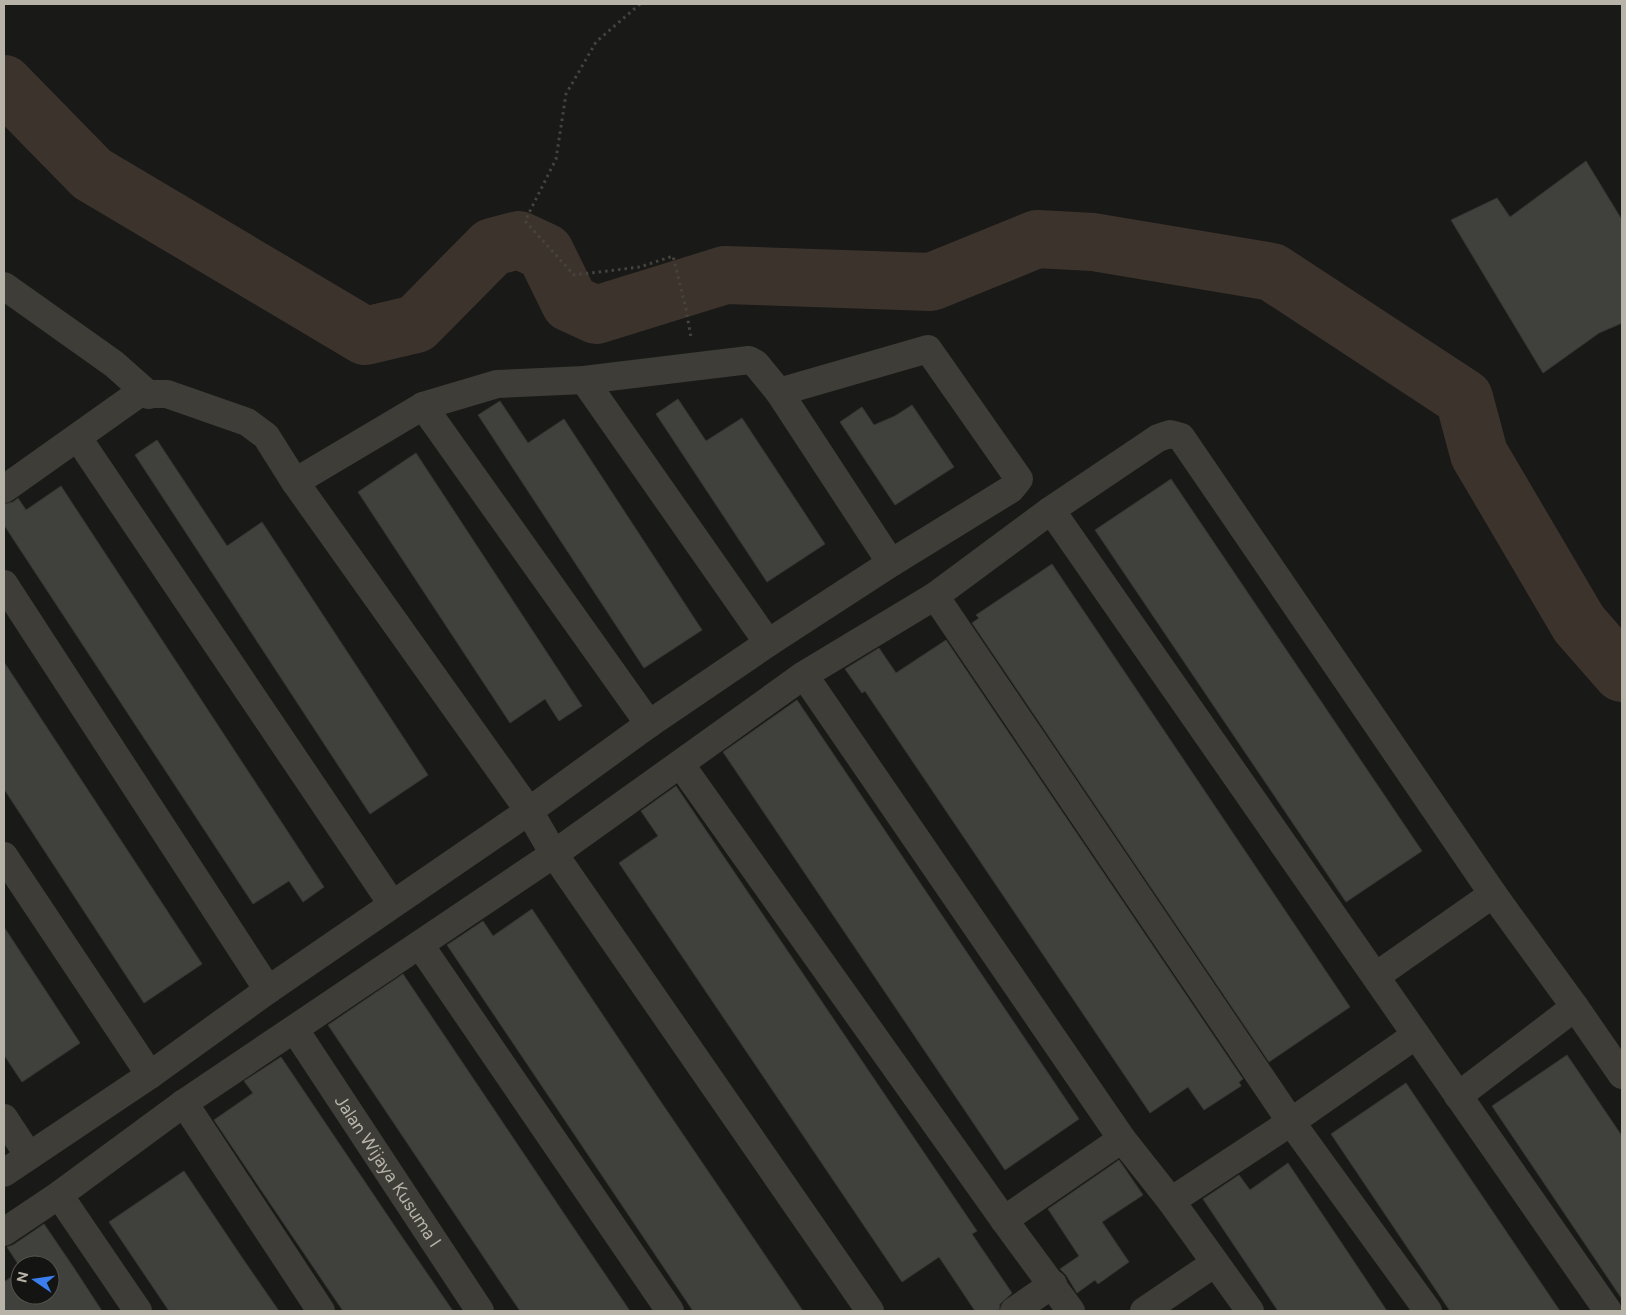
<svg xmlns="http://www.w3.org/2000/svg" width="1626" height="1315" viewBox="0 0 1626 1315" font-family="Figtree,sans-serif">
<rect width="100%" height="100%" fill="#191917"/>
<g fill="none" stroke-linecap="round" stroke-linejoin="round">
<polyline stroke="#3d332d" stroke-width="58" points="4,84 92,174 365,336 416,324 492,247 519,240 545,252 570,303 596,315 725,275 931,282 1037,239 1093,242 1272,272 1464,398 1479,454 1579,624 1622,673"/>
</g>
<g fill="#40403c" stroke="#353531">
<polygon points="1586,161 1622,220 1622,323 1599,333 1543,373 1451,220 1497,198 1510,217"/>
<polygon points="678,399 706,441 742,418 825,544 767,582 656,414"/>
<polygon points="500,401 528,443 564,419 702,630 644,668 478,415"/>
<polygon points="912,405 954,467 895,505 840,422 862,407 874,425 895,416"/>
<polygon points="157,440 227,546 262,522 428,775 370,814 135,455"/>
<polygon points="416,453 582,706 559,721 545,699 510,723 358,492"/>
<polygon points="1171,479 1422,851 1346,902 1095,530"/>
<polygon points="61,486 324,887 303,902 289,881 253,904 4,525 4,504 13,502 18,498 26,510"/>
<polygon points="1052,564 1350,1007 1269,1062 972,623 979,618 976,615"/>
<polygon points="946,640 1243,1079 1239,1082 1241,1086 1204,1110 1188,1087 1150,1113 865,691 862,693 845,669 879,648 896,673"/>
<polygon points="4,662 202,964 144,1003 4,789"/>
<polygon points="797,700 1079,1119 1005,1170 723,752"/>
<polygon points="676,786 977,1231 972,1234 1012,1293 1000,1304 999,1311 975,1311 939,1257 902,1282 619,863 658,836 641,811"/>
<polygon points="532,909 659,1099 803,1311 693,1311 447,945 483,921 493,936"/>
<polygon points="4,927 80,1043 22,1082 4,1055"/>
<polygon points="403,974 571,1224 630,1311 520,1311 501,1283 328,1025"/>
<polygon points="1567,1055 1622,1136 1622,1299 1492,1106"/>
<polygon points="281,1057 398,1231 453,1311 343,1311 263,1193 214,1120 253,1093 244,1081"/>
<polygon points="1406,1083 1447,1144 1560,1311 1450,1311 1331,1134"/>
<polygon points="1119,1160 1143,1195 1102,1222 1129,1262 1098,1284 1095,1280 1077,1293 1066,1275 1060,1269 1079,1256 1048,1209"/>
<polygon points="1288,1163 1351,1257 1387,1311 1278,1311 1203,1199 1239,1175 1250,1190"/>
<polygon points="184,1171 243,1259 279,1311 169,1311 109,1222"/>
<polygon points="44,1224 74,1268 102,1311 4,1311 4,1282 20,1271 20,1295 50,1295 50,1265 20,1265 20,1267 7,1247 13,1245"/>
</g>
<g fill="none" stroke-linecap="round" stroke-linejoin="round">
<polyline stroke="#45433e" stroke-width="3" stroke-dasharray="2.5 4" stroke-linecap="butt" points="640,4 596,42 566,94 556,159 525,221 574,275 640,267 673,256 686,309 691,338"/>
<g stroke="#3e3d38" stroke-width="28">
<polyline points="4,286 114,364 149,395"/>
<polyline points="584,380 768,643"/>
<polyline points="423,406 497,384 584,380 749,360 756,364 779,392 891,563"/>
<polyline points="78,438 392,904"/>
<polyline points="295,482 423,406 649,724"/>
<polyline points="4,489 138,394 167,394 247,422 266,436 295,482 529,811 554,854 870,1311"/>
<polyline points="1051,510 1608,1311"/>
<polyline points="4,584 268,990"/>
<polyline points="935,596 1291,1122 1428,1311"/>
<polyline points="804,675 1122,1139 1171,1201 1250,1311"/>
<polyline points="681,765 1004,1220 1071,1311"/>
<polyline points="4,856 150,1075"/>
<polyline points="420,945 670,1311"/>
<polyline points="1376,976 1493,894"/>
<path id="s1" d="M295,1030L480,1311"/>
<polyline points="1458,1096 1575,1007"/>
<polyline points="184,1103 321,1311"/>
<polyline points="4,1118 29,1156"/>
<polyline points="4,1173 150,1075 268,990 529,811 649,724 768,643 891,563 1011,489 1019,479 928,349 779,392"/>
<polyline points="59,1195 138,1311"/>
<polyline points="1171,1201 1291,1122 1416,1035"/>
<polyline points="1004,1220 1122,1139"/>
<polyline points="4,1232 59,1195 184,1103 554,854 804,675 935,596 1051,510 1158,438 1170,434 1181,437 1493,894 1575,1007 1622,1075"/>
<polyline points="1014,1311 1053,1284"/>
<polyline points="1144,1311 1215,1263"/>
</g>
</g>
<g text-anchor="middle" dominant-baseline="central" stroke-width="4.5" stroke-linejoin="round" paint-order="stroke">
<g font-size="18" fill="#b8b3a9" stroke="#141412">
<text stroke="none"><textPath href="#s1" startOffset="169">Jalan Wijaya Kusuma I</textPath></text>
</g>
</g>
<rect width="1626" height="1315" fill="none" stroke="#b8b3a9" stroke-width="10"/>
<g transform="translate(35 1280) rotate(283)"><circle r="24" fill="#141412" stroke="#56544e"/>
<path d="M0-4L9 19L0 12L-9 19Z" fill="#3a7eee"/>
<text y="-8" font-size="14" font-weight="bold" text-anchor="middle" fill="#b8b3a9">N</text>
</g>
</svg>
